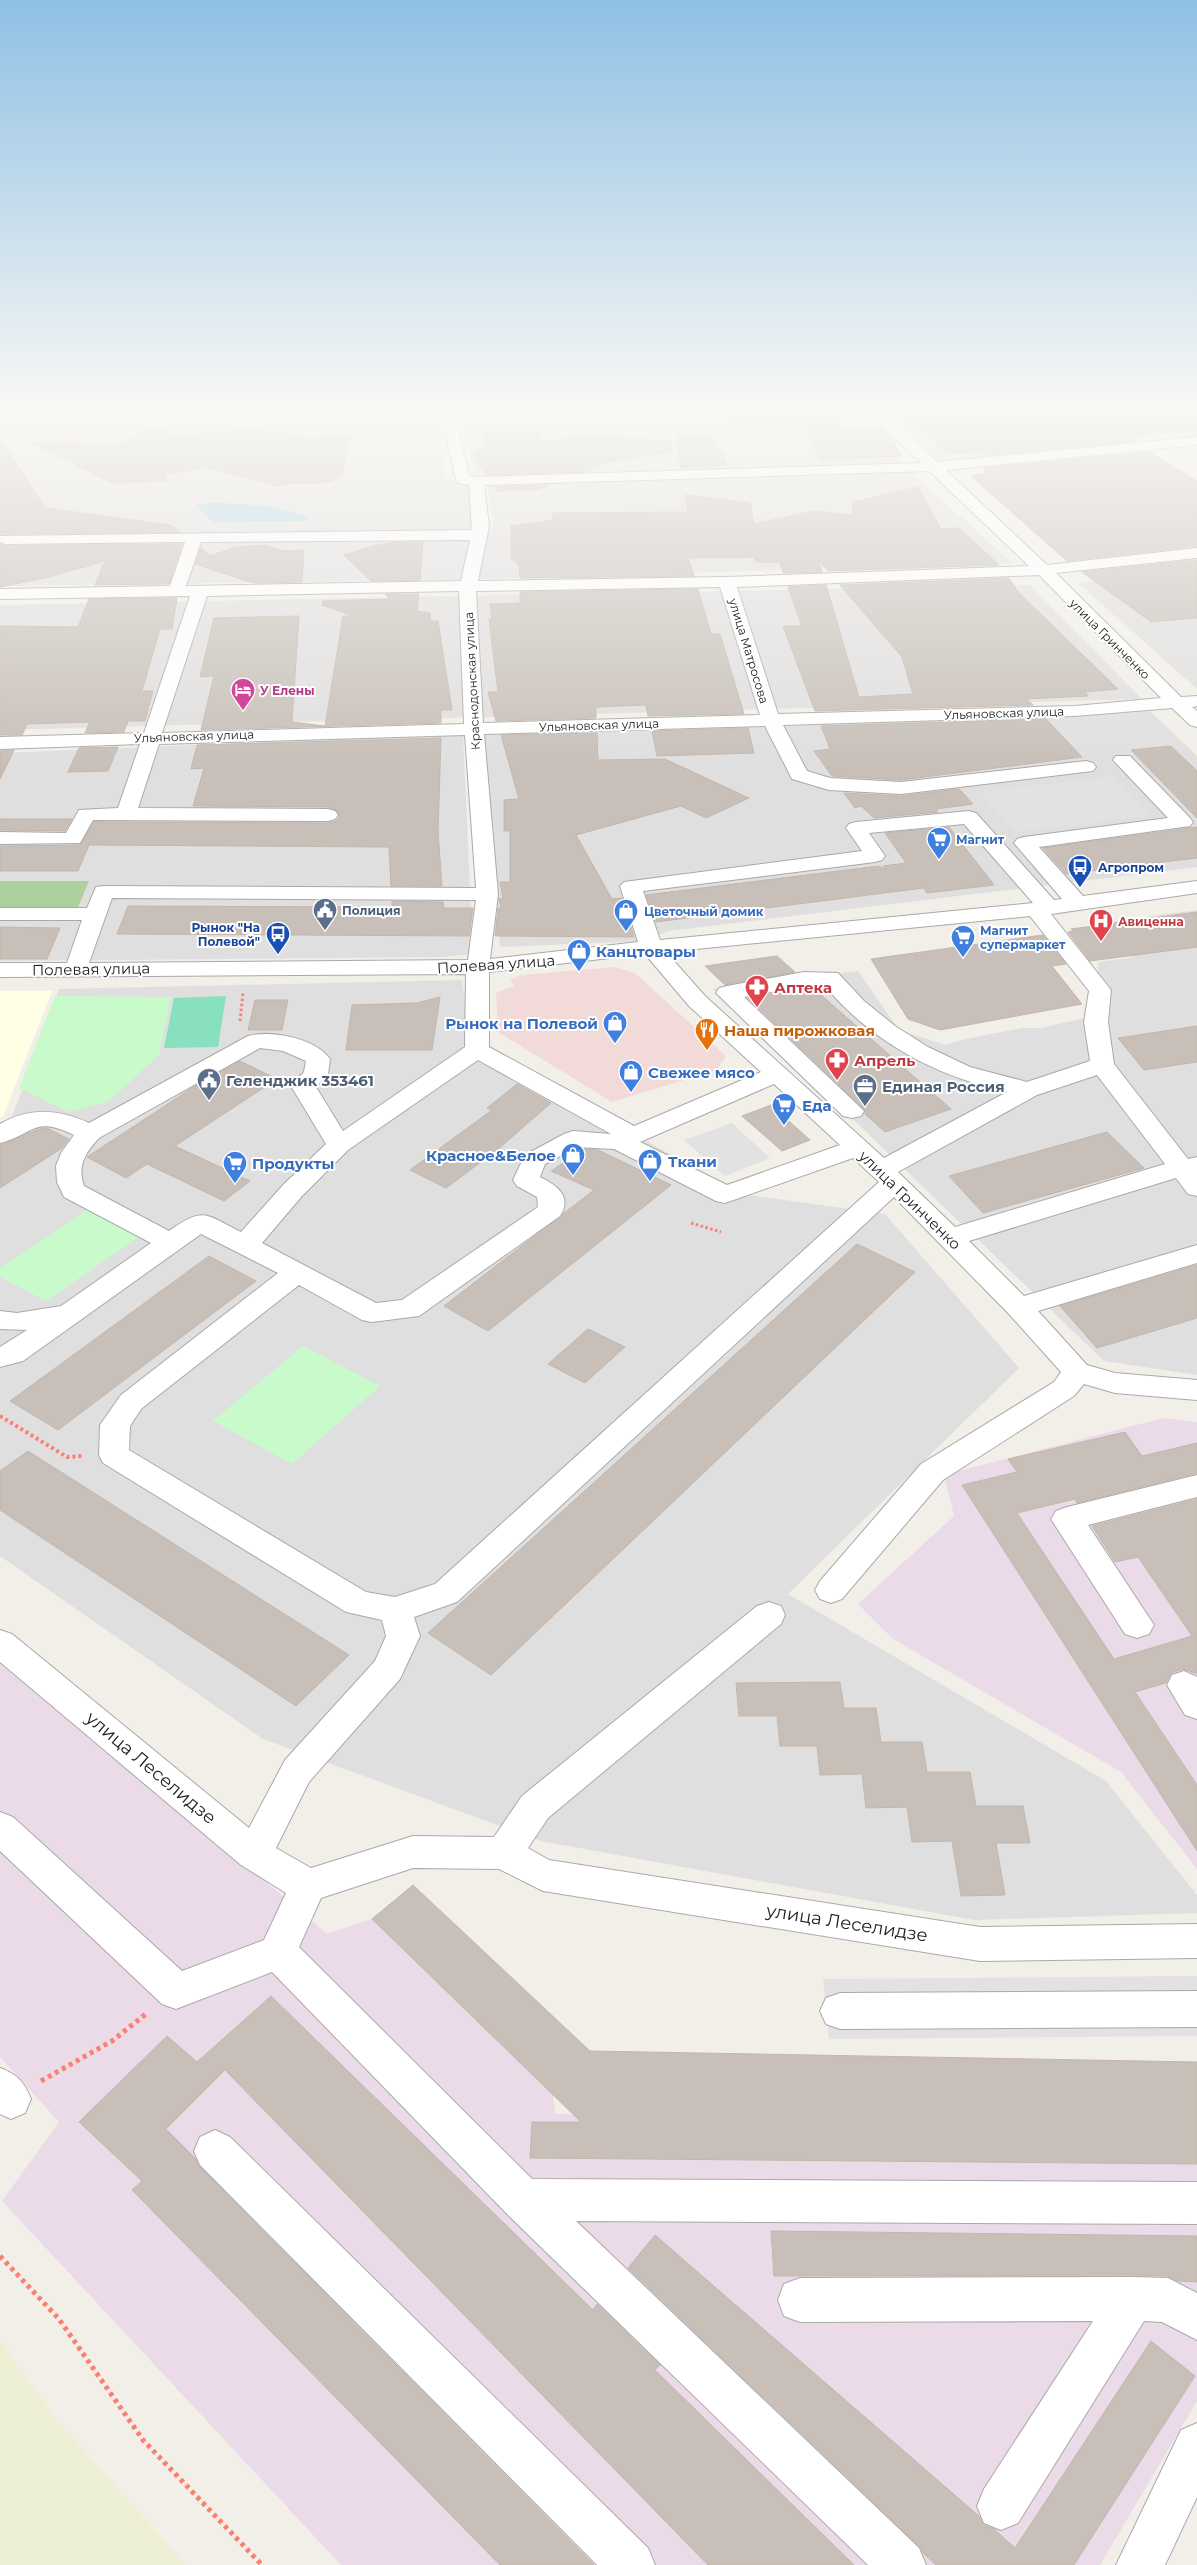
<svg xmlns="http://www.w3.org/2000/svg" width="1197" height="2565" viewBox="0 0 1197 2565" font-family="Montserrat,sans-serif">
<rect width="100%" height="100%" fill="#f2efe9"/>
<g fill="#e0dfdf">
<polygon points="51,410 436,410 445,479 470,485 473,529 494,529 488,489 475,474 459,410 712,410 716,416 734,420 852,418 1012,563 451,580 0,586 0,430"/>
<polygon points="887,410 1197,410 1197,438 940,463"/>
<polygon points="1197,568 1197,688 1196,688 1078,583"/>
<polygon points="1030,585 1142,699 0,730 0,605"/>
<polygon points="1150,711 1197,756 1197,867 668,931 646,941 500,947 483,733 1075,716"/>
<polygon points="463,734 473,954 443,957 0,961 0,753"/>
<polygon points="1197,910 1197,1375 1104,1361 731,1002 712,989 858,971 899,1030 946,1045 961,1040 1022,1028 1040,1028 1090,1017 1099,962 1134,957 1106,922"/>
<polygon points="462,980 472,1045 742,1194 885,1214 1019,1368 788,1594 1106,1781 1197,1895 1197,1913 974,1920 541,1841 263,1739 0,1556 0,1122 10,1122 59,989"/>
</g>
<polygon fill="#f2dad9" points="616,967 636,974 726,1056 717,1070 612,1102 498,1032 496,993 514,986 510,980 520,975"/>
<g fill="#ebdbe8">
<polygon points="1163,1418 1197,1422 1197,1869 1121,1772 893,1639 858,1604 954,1516 944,1475"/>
<polygon points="0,1654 327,1934 372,1919 553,2095 555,2114 1197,2126 1197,2401 1100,2565 341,2565 2,2201 59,2122 0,2057"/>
</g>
<polygon fill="#ffffe5" points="0,991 52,991 3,1117 0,1117"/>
<polygon fill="#eef0d5" points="0,2340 57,2420 186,2565 0,2565"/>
<g fill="#add19e">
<polygon points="712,410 843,410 852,418 734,420 716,416"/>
<polygon points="0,881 89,881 77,910 0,909"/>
</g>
<g fill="#c8facc">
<polygon points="55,996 171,997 159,1055 108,1102 69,1112 19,1088"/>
<polygon points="88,1209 139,1237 46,1301 0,1277 0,1268"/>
<polygon points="303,1346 380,1386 292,1464 213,1421"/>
</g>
<polygon fill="#88e0be" points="226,996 218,1047 164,1048 174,998"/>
<g fill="#e2e2e2">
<polygon points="1111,777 1150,816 1014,832 979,791"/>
<polygon points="732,1123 770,1158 725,1176 684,1140"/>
<polygon points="1197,1976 1197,2036 829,2039 823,1979"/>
</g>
<path fill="#aad3df" d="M207,503C242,503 275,505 308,517L307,521L213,522L196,505Z"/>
<g fill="#c7bfb8" stroke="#c4b6ab">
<polygon points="1079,410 1197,410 1197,430 1128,437 1134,441 982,456 982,452 947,454 905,415 959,411 966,417"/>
<polygon points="801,412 833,412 842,430 882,427 890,435 901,456 820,460"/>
<polygon points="144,430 167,430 171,436 247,430 284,433 315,440 333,434 350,436 342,474 333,481 314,484 290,483 277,486 207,467 165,475 167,481 112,483 30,442 124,443"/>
<polygon points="539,433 541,443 583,435 671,441 671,452 610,462 584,472 487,475 473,454 483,445 483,434"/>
<polygon points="676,435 713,436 727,465 681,468"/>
<polygon points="0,439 45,508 171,525 180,532 0,534"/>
<polygon points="1150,452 1197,481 1197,546 1067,561 971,476 985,473 984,468"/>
<polygon points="550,485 539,489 497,491 494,487"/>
<polygon points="918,487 941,529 959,528 999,565 828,571 818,560 822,572 783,573 780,562 756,562 754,557 688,558 694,576 520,578 519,565 511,558 511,526 553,520 552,513 688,512 685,495 750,503 754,524 813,511 853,515 852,502"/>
<polygon points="396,542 423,542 420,580 371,581 344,555 374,546"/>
<polygon points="0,544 5,546 182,544 169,584 95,585 105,561 49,577 0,587"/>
<polygon points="263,545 285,551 304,550 302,582 253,583 195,564 201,548 210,556 236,547"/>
<polygon points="1197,560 1197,618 1151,622 1082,572"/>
<polygon points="1009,578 1019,593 1118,689 1085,692 1088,696 1026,699 1033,705 815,711 783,626 802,626 788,587 826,585 859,697 913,694 902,657 840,585"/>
<polygon points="698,589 711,634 720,634 744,714 648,716 646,705 596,707 596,718 496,721 488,692 498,692 489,619 492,619 490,604 520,603 520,592"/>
<polygon points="385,594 419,594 417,611 430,613 430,621 438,621 452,710 441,710 441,723 201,730 214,676 200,677 214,618 299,616 292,722 325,726 343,616 354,616 322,605 323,601 390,599"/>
<polygon points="177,598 172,629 160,629 142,691 153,691 145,721 128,721 124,732 85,733 90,722 27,724 22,735 0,735 0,626 78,627 89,599"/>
<polygon points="1046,719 1082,757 901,780 832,776 814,751 830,749 821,726"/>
<polygon points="748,728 754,753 657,756 652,731"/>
<polygon points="597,733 598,760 665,759 749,798 706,818 681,806 576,835 612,899 622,898 634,937 495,936 498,908 501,908 499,899 503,898 500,882 510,882 510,831 504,831 504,800 519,799 501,735"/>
<polygon points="441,738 438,832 442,886 391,886 389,847 89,845 78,871 0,871 0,846 80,845 94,822 328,823 336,821 340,816 336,810 328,807 193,806 204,768 191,769 197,745"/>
<polygon points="1171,746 1197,771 1197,818 1131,750"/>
<polygon points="118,747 108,771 68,772 79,748"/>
<polygon points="14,750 0,779 0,751"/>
<polygon points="959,789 973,804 936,809 938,812 874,818 861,806 855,808 844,793 901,796"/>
<polygon points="0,819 72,819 65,831 0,830"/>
<polygon points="949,827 994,885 927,893 924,888 656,922 646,895 879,866 886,870 883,866 906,863 885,833"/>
<polygon points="1197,827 1197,858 1066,874 1043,848"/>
<polygon points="392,901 443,902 444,908 473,908 469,936 117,934 128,906 392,907"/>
<polygon points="1197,912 1197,947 1090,961 1068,932 1073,931 1071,929"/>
<polygon points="0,927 60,928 47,959 0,959"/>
<polygon points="1043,935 1066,964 1052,966 1082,1004 940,1030 908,1019 871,959"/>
<polygon points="777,956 795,972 725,985 705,966"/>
<polygon points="812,987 951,1109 885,1132 865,1114 865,1110 748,998"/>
<polygon points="440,997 432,1050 346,1050 352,1005 417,1003"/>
<polygon points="255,1000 288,1000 282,1030 248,1030"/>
<polygon points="1197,1026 1197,1062 1144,1070 1118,1038"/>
<polygon points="240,1061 277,1079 175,1146 250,1181 224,1201 147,1164 126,1178 87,1157 195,1086"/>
<polygon points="517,1084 551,1103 497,1150 446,1188 410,1170 492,1110 487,1108"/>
<polygon points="771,1105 810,1140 782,1151 742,1116"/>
<polygon points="42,1128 47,1128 69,1139 62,1148 0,1188 0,1145"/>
<polygon points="1107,1132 1144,1168 983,1213 949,1176"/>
<polygon points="584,1149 598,1150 671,1185 488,1331 444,1306 594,1190 551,1171"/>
<polygon points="857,1244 915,1272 491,1675 428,1633"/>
<polygon points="209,1256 256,1281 58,1430 10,1401"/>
<polygon points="1197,1265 1197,1318 1097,1348 1060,1306"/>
<polygon points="588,1329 625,1347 585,1383 548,1364"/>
<polygon points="1125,1432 1142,1456 1197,1443 1197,1473 1077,1503 1075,1499 1017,1513 1114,1659 1192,1636 1138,1557 1115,1562 1092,1526 1197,1499 1197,1674 1183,1669 1171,1673 1166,1683 1135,1692 1197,1785 1197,1851 962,1485 1017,1472 1008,1459"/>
<polygon points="28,1451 349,1655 296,1706 0,1510 0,1471"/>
<polygon points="840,1682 844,1708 876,1708 881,1742 922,1742 927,1772 970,1772 976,1806 1023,1806 1030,1843 996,1843 1005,1895 961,1896 952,1841 912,1842 907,1807 866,1808 862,1774 820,1775 817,1746 780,1746 777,1716 739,1716 736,1683"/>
<polygon points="413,1885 590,2051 1197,2062 1197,2164 530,2158 532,2122 581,2122 372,1919"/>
<polygon points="271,1996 593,2310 597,2304 660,2365 655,2370 854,2565 708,2565 225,2070 166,2129 195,2158 199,2166 594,2565 500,2565 132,2190 142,2181 79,2122 167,2036 197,2062"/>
<polygon points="771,2231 1197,2236 1197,2282 1178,2281 1168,2276 1133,2275 774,2276"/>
<polygon points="655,2235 979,2516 983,2525 994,2529 1015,2548 1151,2341 1195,2376 1074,2565 936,2565 924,2554 920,2547 628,2268"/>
</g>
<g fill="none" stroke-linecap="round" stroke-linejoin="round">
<defs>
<g id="minor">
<polygon points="16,410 35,410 0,426 0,417"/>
<path d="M440,410H454L469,476L476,477L921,463L867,410H881L937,462L1197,437V445L946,470L1047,565L1197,548V558L1056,573L1181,697L1197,696V706L1192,707L1197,711V727L1190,725L1172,708L1075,716L783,725L807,771L830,778L901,782L1086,761L1093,763L1096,767L1093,771L901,794L829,790L792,779L765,726L484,734L498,894L490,959L638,942L620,886L624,882L862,851L846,828L849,824L856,822L969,811L976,813L1054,900L1062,899L1014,843L1017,839L1024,837L1168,818L1113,760L1116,756H1130L1190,818L1193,822L1190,826L1039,847L1083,896L1197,881V893L1051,914L1111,990L1108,1022L1114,1064L1188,1159L1197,1157V1196L1188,1194L1176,1178L969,1241L1024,1296L1197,1245V1263L1038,1311L1087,1365L1115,1373L1197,1380V1400L1115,1393L1084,1384L1074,1396L943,1480L842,1599L831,1603L820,1599L815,1590L820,1581L921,1464L1054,1382L1061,1372L1009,1314L894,1197L457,1602L414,1617L420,1636L400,1679L309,1782L276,1848L311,1868L413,1836L494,1837L522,1796L757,1606L769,1602L781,1606L785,1615L781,1624L548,1818L528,1848L549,1860L980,1927L1197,1924V1958L980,1961L543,1891L499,1869L413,1868L321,1898L299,1947L532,2179L1197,2182V2224L576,2221L919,2548L926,2565H868L508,2215L272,1972L176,2009L162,2004L0,1851V1812L13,1817L182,1971L264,1940L286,1893L241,1865L0,1662V1630L12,1634L249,1828L285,1760L375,1661L386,1636L382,1620L346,1612L103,1463L99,1455L100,1425L121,1395L278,1273L201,1234L23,1361L0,1367V1347L27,1330L0,1329V1311L17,1313L61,1306L151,1243L64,1197L57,1182L56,1166L61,1153L74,1135C33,1115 35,1134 0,1143V1124C29,1107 59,1109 89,1123L248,1036C271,1030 315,1038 330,1059L328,1074L316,1087L343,1131L465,1047L466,974L0,977V963H67L82,920H0V908H87L96,887L104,886L476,888L465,735L159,744L138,808L328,809L335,811L338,815L335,819L328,821L93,820L80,843L0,844V832L66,833L79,810L118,808L140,744L0,749V737L144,733L190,596L0,599V589L170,586L185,542L5,544L0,542V536L472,530L469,485L458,483L456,480ZM929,471L1029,566L727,577L478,581L489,526L484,485ZM470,540L461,581L186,586L201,542ZM1039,575L1161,698L1075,706L778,714L737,587ZM720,587L760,715L483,723L476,591ZM459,591L464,724L162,733L207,596ZM964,824L1033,903L660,940L643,891L875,862L882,860L885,856L869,833ZM112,898L476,900L468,960L89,963ZM1030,916L1089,991L1084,1022L1090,1061L1027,1082L970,1067L928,1047L895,1026L864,1001L838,973L804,972L727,986L719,988L716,993L843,1116L852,1118L861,1116L864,1111L744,997L804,986L824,985C873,1043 934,1075 1007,1092L884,1158L705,996L666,952ZM645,954L689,1006L761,1072L634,1126L489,1047V972ZM260,1048L283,1051L306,1061L304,1072L291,1086L326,1144L284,1184L241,1232C205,1214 204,1206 169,1231L84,1186C77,1166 85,1153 99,1138ZM478,1060L611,1134L573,1131L564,1134L525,1155L513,1180L517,1186L537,1197L538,1207L402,1300L376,1303L262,1243L302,1196L348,1150ZM1097,1075L1165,1164L955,1227L898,1172L1037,1095ZM774,1084L840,1145L727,1185L640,1142ZM577,1147L614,1149L716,1201L725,1203L853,1158L879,1182L435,1584L395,1597L366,1592L129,1450L130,1426L141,1409L299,1285L362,1320L372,1322L419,1316L560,1216C573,1196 556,1185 540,1177L545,1164Z"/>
<polygon points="1197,1475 1197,1497 1088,1525 1154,1625 1149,1634 1137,1638 1125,1634 1051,1519 1056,1511 1067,1507"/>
<polygon points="1184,1671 1197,1677 1197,1719 1185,1715 1167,1685 1172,1675"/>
<polygon points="1197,1991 1197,2027 840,2029 826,2024 820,2011 826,1998 840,1993"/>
<path d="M0,2068C17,2074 24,2082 31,2099L25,2113L11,2119L0,2114Z"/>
<polygon points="215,2130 230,2137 648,2548 655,2565 597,2565 200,2165 194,2151 200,2137"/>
<polygon points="1133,2277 1168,2278 1197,2293 1197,2340 1162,2322 1144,2321 1018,2523 1001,2530 984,2523 977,2506 984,2489 1093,2321 800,2322 784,2316 778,2300 784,2284 800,2278"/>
<polygon points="1197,2423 1197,2497 1165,2565 1116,2565 1181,2430"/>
</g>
</defs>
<use href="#minor" stroke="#a9a9a9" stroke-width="2"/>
<g stroke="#fa8072" stroke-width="3" stroke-dasharray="2.5 2.5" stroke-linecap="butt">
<polyline points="240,1021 243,993"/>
<polyline points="691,1223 721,1232"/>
</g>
<polyline stroke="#fa8072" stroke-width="4" stroke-dasharray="3 3" stroke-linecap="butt" points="0,1416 67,1457 83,1456"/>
<g stroke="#fa8072" stroke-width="5" stroke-dasharray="4 4" stroke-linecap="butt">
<polyline points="41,2081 112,2041 147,2013"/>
<polyline points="0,2256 59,2319 143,2440 262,2565"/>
</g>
<use href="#minor" fill="#fff" fill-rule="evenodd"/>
</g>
<linearGradient id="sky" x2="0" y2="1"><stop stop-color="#8fc0e4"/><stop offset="0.53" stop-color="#f9f8f5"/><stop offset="1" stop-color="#f9f8f5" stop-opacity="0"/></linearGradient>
<rect width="1197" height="770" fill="url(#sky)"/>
<defs>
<symbol id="hotel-pin" viewBox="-11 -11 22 30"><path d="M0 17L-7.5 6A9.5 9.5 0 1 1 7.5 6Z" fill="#d1479c" stroke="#fff"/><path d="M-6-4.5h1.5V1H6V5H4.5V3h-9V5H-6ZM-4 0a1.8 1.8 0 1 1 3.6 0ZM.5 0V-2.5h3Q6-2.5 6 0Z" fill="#fff"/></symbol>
<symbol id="supermarket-pin" viewBox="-11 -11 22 30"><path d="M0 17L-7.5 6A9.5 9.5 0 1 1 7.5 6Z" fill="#3f7fe0" stroke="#fff"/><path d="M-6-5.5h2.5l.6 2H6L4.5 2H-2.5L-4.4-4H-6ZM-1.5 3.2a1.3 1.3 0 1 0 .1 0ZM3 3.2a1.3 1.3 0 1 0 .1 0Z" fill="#fff"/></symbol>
<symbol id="bus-pin" viewBox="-11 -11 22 30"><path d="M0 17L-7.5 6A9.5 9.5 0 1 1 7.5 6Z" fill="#1a4fb4" stroke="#fff"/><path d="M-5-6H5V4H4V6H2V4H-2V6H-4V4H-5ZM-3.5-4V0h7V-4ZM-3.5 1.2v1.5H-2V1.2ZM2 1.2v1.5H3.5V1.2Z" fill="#fff"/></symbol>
<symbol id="civic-pin" viewBox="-11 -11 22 30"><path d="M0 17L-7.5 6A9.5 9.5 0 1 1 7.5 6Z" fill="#5c6f8a" stroke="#fff"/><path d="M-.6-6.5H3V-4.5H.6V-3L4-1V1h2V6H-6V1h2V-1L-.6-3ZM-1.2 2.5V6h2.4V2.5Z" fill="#fff"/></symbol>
<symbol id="shop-pin" viewBox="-11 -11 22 30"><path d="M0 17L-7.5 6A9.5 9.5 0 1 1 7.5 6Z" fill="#3f7fe0" stroke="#fff"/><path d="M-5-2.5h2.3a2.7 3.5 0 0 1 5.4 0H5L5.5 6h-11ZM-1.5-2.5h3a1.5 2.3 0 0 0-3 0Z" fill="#fff"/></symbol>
<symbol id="hospital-pin" viewBox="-11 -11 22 30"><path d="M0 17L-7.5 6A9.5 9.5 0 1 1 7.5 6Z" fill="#e0444e" stroke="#fff"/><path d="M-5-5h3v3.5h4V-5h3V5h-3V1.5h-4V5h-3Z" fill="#fff"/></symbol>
<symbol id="pharmacy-pin" viewBox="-11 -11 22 30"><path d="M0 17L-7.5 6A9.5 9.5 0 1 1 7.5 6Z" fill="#e0444e" stroke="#fff"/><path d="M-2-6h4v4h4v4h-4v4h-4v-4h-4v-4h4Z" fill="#fff"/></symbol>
<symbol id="restaurant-pin" viewBox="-11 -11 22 30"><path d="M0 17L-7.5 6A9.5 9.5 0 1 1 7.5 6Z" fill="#e8710a" stroke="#fff"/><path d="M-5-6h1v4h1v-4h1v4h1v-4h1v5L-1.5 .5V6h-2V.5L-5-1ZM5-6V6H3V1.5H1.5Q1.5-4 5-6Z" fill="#fff"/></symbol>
<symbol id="office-pin" viewBox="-11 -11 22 30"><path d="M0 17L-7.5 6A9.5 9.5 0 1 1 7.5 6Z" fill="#5c6f8a" stroke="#fff"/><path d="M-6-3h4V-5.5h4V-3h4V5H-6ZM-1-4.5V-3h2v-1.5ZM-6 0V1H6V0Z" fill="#fff"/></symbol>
</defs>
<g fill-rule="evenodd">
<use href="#hotel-pin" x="229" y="676" width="28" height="38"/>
<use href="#supermarket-pin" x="925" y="825" width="28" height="38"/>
<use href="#bus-pin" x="1066" y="853" width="28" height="38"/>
<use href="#civic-pin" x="311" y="896" width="28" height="38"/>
<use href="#shop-pin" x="612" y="897" width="28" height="38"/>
<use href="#hospital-pin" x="1087" y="907" width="28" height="38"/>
<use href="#bus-pin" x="264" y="920" width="28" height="38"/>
<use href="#supermarket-pin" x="949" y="923" width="28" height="38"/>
<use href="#shop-pin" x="565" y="937" width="28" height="38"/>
<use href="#pharmacy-pin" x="743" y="973" width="28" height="38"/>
<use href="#shop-pin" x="601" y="1009" width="28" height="38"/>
<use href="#restaurant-pin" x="693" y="1016" width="28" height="38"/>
<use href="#pharmacy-pin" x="823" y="1046" width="28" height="38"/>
<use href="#shop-pin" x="617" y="1058" width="28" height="38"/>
<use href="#civic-pin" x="195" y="1066" width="28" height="38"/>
<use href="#office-pin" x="851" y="1072" width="28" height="38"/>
<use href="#supermarket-pin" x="770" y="1091" width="28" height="38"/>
<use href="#shop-pin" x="559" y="1141" width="28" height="38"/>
<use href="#shop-pin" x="636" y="1147" width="28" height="38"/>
<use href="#supermarket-pin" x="221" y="1149" width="28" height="38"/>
</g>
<g text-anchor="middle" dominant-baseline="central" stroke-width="4" stroke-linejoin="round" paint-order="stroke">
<g font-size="12" fill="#222" stroke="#fff">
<text transform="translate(1110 639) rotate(45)">улица Гринченко</text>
<text transform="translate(749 651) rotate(73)">улица Матросова</text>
<text transform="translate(472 681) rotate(-93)">Краснодонская улица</text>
<text transform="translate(1004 713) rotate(-2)">Ульяновская улица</text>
<text transform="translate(599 725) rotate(-2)">Ульяновская улица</text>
<text transform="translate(194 736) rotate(-2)">Ульяновская улица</text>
</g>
<g font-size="12" font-weight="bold" fill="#b23c85" stroke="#fff" text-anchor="start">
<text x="260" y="690">У Елены</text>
</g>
<g font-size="12" font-weight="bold" fill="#366cbe" stroke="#fff" text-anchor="start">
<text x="956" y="839">Магнит</text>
<text x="644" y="911">Цветочный домик</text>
<text x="980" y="930">Магнит<tspan x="980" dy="14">супермаркет</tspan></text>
</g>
<g font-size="12" font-weight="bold" fill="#164399" stroke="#fff" text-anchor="start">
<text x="1098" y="867">Агропром</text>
<text x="260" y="927" text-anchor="end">Рынок "На<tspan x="260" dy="14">Полевой"</tspan></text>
</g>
<g font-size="12" font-weight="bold" fill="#4e5e75" stroke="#fff" text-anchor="start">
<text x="342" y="910">Полиция</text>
</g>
<g font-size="12" font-weight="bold" fill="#be3a42" stroke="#fff" text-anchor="start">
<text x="1118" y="921">Авиценна</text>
</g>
<g font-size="15" font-weight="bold" fill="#366cbe" stroke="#fff" text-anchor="start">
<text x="596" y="951">Канцтовары</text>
<text x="598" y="1023" text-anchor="end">Рынок на Полевой</text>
<text x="648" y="1072">Свежее мясо</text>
<text x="802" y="1105">Еда</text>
<text x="556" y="1155" text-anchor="end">Красное&amp;Белое</text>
<text x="668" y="1161">Ткани</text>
<text x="252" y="1163">Продукты</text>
</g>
<g font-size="15" fill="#222" stroke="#fff">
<text transform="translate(496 964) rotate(-4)">Полевая улица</text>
<text transform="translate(91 969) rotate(-1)">Полевая улица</text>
<text transform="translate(910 1200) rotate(44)">улица Гринченко</text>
</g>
<g font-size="15" font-weight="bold" fill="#be3a42" stroke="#fff" text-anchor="start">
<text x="774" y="987">Аптека</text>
<text x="854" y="1060">Апрель</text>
</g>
<g font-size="15" font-weight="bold" fill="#c56008" stroke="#fff" text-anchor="start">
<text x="724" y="1030">Наша пирожковая</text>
</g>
<g font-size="15" font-weight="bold" fill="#4e5e75" stroke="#fff" text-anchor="start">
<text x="226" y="1080">Геленджик 353461</text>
<text x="882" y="1086">Единая Россия</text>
</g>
<g font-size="18" fill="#222" stroke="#fff">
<text transform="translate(151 1768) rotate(40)">улица Леселидзе</text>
<text transform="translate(847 1923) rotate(9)">улица Леселидзе</text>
</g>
</g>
</svg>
